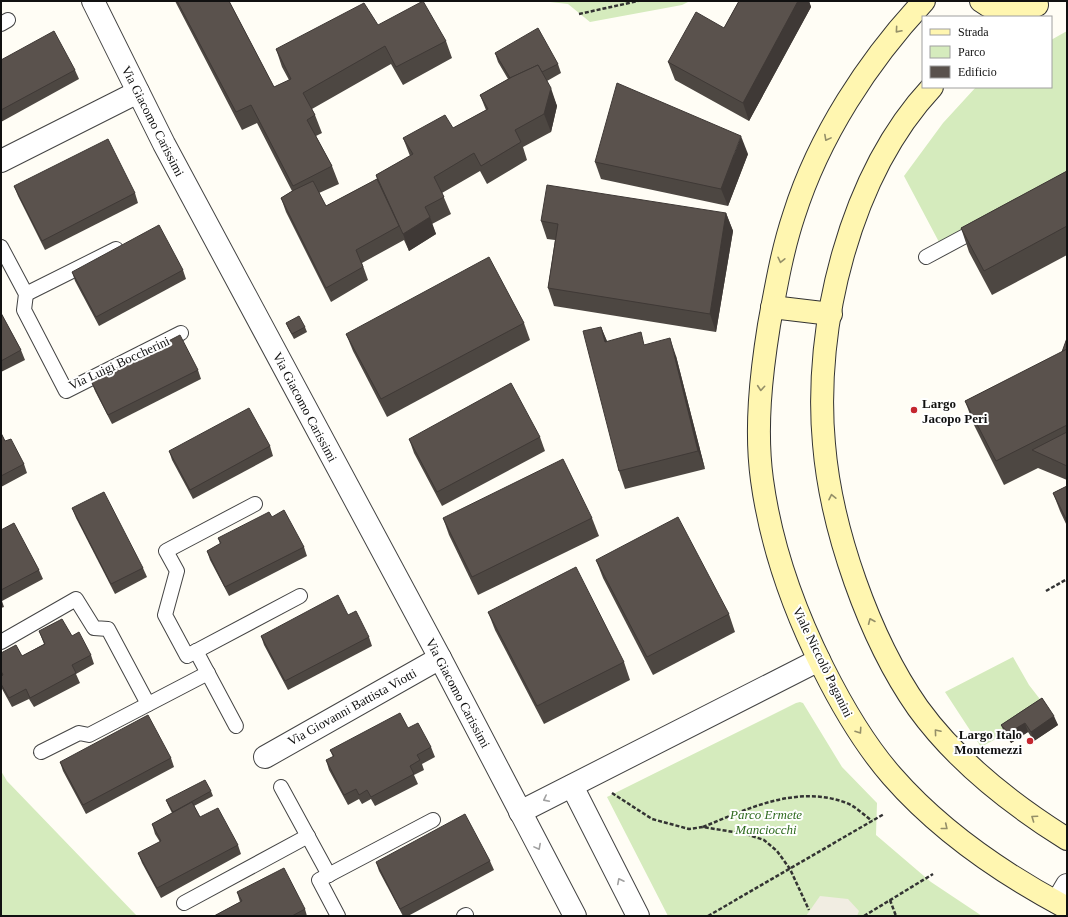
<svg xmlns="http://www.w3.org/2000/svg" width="1068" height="917" viewBox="0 0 1068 917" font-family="Georgia,serif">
<rect width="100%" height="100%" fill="#fffdf5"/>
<g fill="#d5ebbd">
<polygon points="541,1 690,1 682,5 590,22 568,4"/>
<polygon points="1067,31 1067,173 939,242 904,176 943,123 976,87 1051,87 1051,40"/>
<polygon points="1013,657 1029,685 1046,707 1005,734 981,747 945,692"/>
<polygon points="800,702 803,703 842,767 877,803 876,835 931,882 982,916 668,916 607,797 796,703"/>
<polygon points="1,771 7,781 137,916 1,916"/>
</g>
<polygon fill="#f1ede2" points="820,896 848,899 859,911 857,916 806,916"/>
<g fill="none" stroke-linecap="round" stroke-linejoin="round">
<defs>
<g id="lane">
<polyline points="1,24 8,20"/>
<polyline points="1,247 26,294 24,310 66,391 181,333"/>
<polyline points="926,257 980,228"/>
<polyline points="26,294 116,249"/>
<polyline points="255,504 166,551 177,571 165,615 187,656 300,596"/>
<polyline points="1,642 76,599 94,628 108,629 148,704"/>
<polyline points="196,651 236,726"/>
<polyline points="41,752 79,733 89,735 208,673"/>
<polyline points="281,787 329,875"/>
<polyline points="184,903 308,836"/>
<polyline points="338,916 319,880 433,820"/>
<polyline points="464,916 466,915"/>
</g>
<g id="street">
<polyline points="93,1 164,144 440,658 575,916"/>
<polyline points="1,161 138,92"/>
<polyline points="265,757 440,658"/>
<polyline points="572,786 638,916"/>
<polyline points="520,812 819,660"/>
<polyline points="1057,902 1067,885"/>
</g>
<g id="secondary">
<path d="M924,1C868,61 819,136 794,215C782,251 776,287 769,325C761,375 755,429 762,480C771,546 793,608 823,668C842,706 864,744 892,776C940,831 1003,874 1067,908"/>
<path d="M981,1C998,14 1018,13 1037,5"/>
<path d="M932,87C850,175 813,326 824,444C831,529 869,638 918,708C957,762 1011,804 1067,839"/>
<polyline points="772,307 831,314"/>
</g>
</defs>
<use href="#lane" stroke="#444" stroke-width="16"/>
<use href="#street" stroke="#444" stroke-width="24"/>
<use href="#secondary" stroke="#333" stroke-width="24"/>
<g stroke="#333" stroke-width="2.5" stroke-dasharray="4 2" stroke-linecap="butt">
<polyline points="579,14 638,1"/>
<polyline points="1046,591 1067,579"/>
<polyline points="612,793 652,819 689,829 703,827 746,834 764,840 777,851 790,869 809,910"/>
<path d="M703,827C747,809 796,785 844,802C854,805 863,814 872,821"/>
<polyline points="890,900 896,916"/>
<polyline points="708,916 884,814"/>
<polyline points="864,916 933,874"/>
</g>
<use href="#lane" stroke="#fff" stroke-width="14"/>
<use href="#street" stroke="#fff" stroke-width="22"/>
<use href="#secondary" stroke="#fff6b0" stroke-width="22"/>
</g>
<g fill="#4d4742">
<polygon points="175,1 229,1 274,87 289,80 282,67 276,49 378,25 446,41 452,58 403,85 391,64 312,109 315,115 322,133 316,136 332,166 339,184 319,193 326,206 377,179 376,175 410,156 403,138 453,128 486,110 480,95 508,79 498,62 495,53 558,64 561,73 547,81 557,106 551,132 523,147 527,160 487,184 480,171 442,193 451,214 432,224 436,234 409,251 404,240 362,263 368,280 331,302 286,212 281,198 292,191 257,123 242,130"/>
<polygon points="739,1 809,1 811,7 749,121 675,80 668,62 724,28"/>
<polygon points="1,60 75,70 79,79 1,122"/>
<polygon points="748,154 728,206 601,179 595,162"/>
<polygon points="1067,171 1067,255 992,295 969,252 961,228"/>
<polygon points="14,186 135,193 138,203 45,250 18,196"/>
<polygon points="726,213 733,231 716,332 554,306 548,288 555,240 547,239 541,221"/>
<polygon points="183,270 186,279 99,326 75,281 72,272"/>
<polygon points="1,313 21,350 25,360 1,372"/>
<polygon points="286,323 305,327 307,332 294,339 288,328"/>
<polygon points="524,323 530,340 387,417 353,351 346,334"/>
<polygon points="601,327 607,341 645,345 676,356 705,469 625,489 619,471"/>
<polygon points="1067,338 1067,480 1038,468 1004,485 974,425 965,401 1062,352"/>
<polygon points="198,370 201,379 112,424 95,391 91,381"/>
<polygon points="1,433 5,441 24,464 27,473 1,487"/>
<polygon points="540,437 545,451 442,506 414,453 409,439"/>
<polygon points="270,446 273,456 193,499 172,460 169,451"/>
<polygon points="1067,486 1067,526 1060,511 1053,493"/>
<polygon points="72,508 143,568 147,577 115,594 76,518"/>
<polygon points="272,517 304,547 307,556 229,596 210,560 207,551 220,544 218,538"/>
<polygon points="443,518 592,518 599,536 478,595 449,535"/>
<polygon points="1,530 39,570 43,579 2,601 4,607 1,608"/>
<polygon points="596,560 729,614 735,632 653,675 603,578"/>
<polygon points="488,612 624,662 630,680 544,724 495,630"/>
<polygon points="348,615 369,637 372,646 288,690 264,645 261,636"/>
<polygon points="39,631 72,636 91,655 94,664 76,674 80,683 34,707 29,699 12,707 1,687 1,676 2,676 1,674 1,653 22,656 44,644"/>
<polygon points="1042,698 1058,725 1034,741 1028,732 1011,743 1005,734 1001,725"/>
<polygon points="408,728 431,747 435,757 422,764 424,770 414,775 418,784 375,806 371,799 362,804 359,799 348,805 329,770 326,760 333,757 330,750"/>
<polygon points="171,758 174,767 86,814 63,771 60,762"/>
<polygon points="211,791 213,796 194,806 200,817 238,845 241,854 161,898 142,863 138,853 160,842 155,834 152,824 172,813 168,805 166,800"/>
<polygon points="490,861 494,870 408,916 403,916 379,871 376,862"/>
<polygon points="237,892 305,909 307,916 214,916 240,902"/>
</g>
<g fill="#3f3936">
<polygon points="798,1 809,1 811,7 749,121 743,103"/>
<polygon points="551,88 557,106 551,132 544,114"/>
<polygon points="741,136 748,154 728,206 721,189"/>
<polygon points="726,213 733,231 716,332 710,314"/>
<polygon points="430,217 436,234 409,251 403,234"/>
<polygon points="601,327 608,344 605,342"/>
<polygon points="670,338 676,356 705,469 698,451"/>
<polygon points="1054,716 1058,725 1034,741 1031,732"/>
<polygon points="1025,723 1028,732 1011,743 1008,733"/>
</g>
<g fill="#5a524d" stroke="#3f3936">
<polygon points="177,1 229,1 274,87 291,79 276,49 364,3 378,25 423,1 446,41 396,67 385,46 303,93 315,115 307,120 332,166 293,186 251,105 236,112"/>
<polygon points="739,1 798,1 743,103 668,62 696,12 724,28"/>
<polygon points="538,28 558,64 542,72 538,65 510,78 495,53"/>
<polygon points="54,31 75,70 1,110 1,60"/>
<polygon points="538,65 551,88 544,114 515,130 521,142 481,166 474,153 434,177 444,197 425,207 430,217 403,234 376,175 413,154 403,138 445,115 453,128 488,109 480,95 512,77"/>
<polygon points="617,83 741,136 721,189 595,162"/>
<polygon points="108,139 135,193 42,241 14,186"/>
<polygon points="1067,171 1067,226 984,271 961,228"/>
<polygon points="377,179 399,226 356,250 363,267 326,288 281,198 294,190 313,181 326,206"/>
<polygon points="547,185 726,213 710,314 548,288 558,224 541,221"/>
<polygon points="159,225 183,270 96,317 72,272"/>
<polygon points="489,257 524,323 381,399 346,334"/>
<polygon points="1,313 21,350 1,361"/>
<polygon points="299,316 305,327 292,334 286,323"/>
<polygon points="601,327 605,342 641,332 644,345 670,338 698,451 619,471 583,331"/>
<polygon points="180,335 198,370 108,415 91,381"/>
<polygon points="1067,338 1067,349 1062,352"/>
<polygon points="1067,349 1067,425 996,461 965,401"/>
<polygon points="511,383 540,437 437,492 409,439"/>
<polygon points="249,408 270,446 190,490 169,451"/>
<polygon points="1067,432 1067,466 1032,450"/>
<polygon points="1,433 5,441 11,439 24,464 1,476"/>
<polygon points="563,459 592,518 472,577 443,518"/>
<polygon points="1067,486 1067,521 1053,493"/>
<polygon points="104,492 143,568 111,584 72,508"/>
<polygon points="284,510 304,547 225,587 207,551 221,543 218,538 269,512 272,517"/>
<polygon points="678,517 729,614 647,657 596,560"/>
<polygon points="14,523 39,570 1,590 1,530"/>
<polygon points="576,567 624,662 537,706 488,612"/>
<polygon points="338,595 348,615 356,611 369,637 285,681 261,636"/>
<polygon points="62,619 72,636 79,632 91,655 72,665 76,673 30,698 26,689 9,698 1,684 1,676 3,675 1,671 1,653 16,645 22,656 45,644 39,631"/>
<polygon points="1042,698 1054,716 1031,732 1025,723 1008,733 1001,725"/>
<polygon points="400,713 408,728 418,723 431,747 417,755 420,760 410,766 414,774 371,797 367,790 359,795 356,789 344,795 326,760 334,756 330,750"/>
<polygon points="148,715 171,758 83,805 60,762"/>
<polygon points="205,780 211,791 173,812 166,800"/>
<polygon points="192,802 200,817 218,808 238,845 157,888 138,853 161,841 152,824"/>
<polygon points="465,814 490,861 400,909 376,862"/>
<polygon points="284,868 305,909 292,916 214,916 242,901 237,892"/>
</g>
<defs><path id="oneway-chevron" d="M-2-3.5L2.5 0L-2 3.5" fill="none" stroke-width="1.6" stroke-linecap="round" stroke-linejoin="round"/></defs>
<g stroke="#948f68">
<use href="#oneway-chevron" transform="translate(898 30) rotate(131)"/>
<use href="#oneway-chevron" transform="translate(827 138) rotate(118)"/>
<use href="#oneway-chevron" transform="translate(781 260) rotate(103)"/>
<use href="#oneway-chevron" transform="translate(761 388) rotate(95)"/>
<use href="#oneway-chevron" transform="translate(832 497) rotate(-102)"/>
<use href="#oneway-chevron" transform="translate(871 621) rotate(-113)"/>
<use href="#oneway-chevron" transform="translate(859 731) rotate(56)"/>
<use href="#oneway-chevron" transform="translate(937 732) rotate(-130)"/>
<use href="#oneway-chevron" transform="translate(1034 818) rotate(-145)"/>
<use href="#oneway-chevron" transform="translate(945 827) rotate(39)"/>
</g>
<g stroke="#a0a0a0">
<use href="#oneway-chevron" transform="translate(546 799) rotate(153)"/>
<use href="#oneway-chevron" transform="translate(538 847) rotate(62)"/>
<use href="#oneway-chevron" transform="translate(620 881) rotate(-117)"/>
</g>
<g fill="#c4262e" stroke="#fff" stroke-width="1.5">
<circle cx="914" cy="410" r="4"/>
<circle cx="1030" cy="741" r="4"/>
</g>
<g text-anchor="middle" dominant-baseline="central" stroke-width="4" stroke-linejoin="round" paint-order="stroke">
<g font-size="13" fill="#111" stroke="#fff">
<text transform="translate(153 121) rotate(63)">Via Giacomo Carissimi</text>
<text transform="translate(119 363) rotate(-25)">Via Luigi Boccherini</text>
<text transform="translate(305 407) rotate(62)">Via Giacomo Carissimi</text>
<text transform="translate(823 662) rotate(64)">Viale Niccolò Paganini</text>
<text transform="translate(458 693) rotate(62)">Via Giacomo Carissimi</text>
<text transform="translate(352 707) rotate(-29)">Via Giovanni Battista Viotti</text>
</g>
<g font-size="13" font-weight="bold" fill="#111" stroke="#fff" text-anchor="start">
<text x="922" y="403">Largo<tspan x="922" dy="15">Jacopo Peri</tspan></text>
<text x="1022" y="734" text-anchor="end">Largo Italo<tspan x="1022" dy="15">Montemezzi</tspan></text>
</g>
<g font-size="13" font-style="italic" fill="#2f6b1f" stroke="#fff">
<text x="766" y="814">Parco Ermete<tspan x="766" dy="15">Manciocchi</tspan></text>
</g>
</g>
<rect width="1068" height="917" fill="none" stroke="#111111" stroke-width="4"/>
<rect x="922" y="16" width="130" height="72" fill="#ffffff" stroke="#a0a0a0"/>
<rect x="930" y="29" width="20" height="6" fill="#fff6b0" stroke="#a0a0a0"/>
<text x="958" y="36" font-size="12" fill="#111111">Strada</text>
<rect x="930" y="46" width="20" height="12" fill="#d5ebbd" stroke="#a0a0a0"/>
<text x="958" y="56" font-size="12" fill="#111111">Parco</text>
<rect x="930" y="66" width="20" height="12" fill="#5a524d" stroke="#a0a0a0"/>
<text x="958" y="76" font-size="12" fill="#111111">Edificio</text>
</svg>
